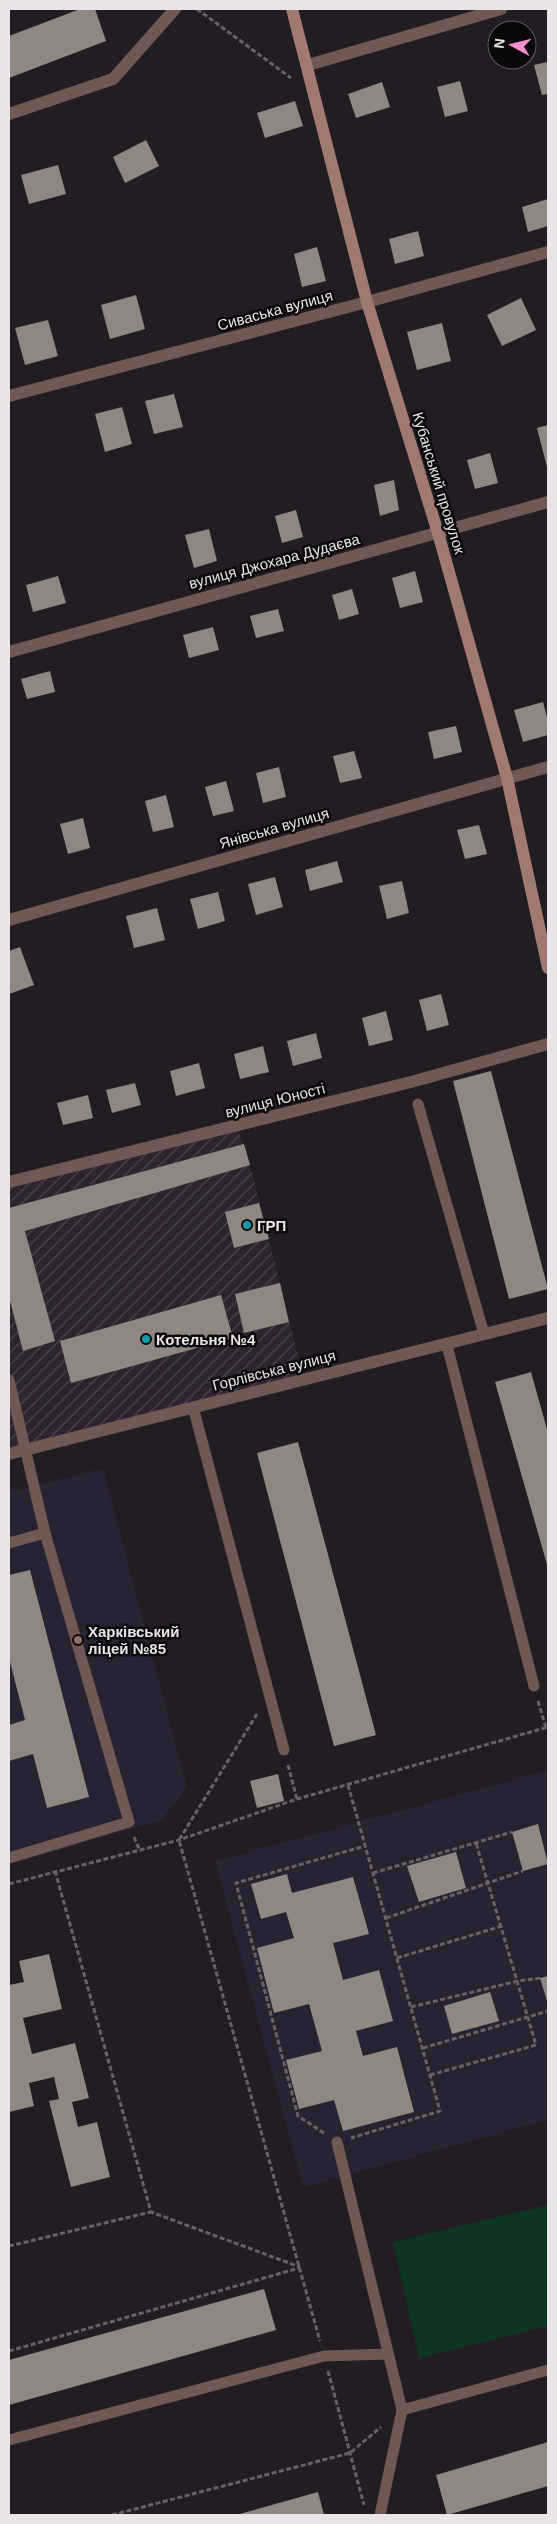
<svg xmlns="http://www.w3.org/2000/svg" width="557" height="2524" viewBox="0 0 557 2524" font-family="Helvetica,sans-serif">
<defs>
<pattern id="industrial-furrows" width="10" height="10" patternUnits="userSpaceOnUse" patternTransform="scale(1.25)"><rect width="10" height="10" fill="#2e2430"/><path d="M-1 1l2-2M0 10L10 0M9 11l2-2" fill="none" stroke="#4c444e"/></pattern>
</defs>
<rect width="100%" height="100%" fill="#221c23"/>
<polygon fill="url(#industrial-furrows)" points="236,1127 244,1144 250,1165 304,1379 9,1454 9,1182"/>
<g fill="#272333">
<polygon points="103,1468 187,1787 162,1820 9,1865 9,1492"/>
<polygon points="548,1770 548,2120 303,2187 215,1861"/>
</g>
<polygon fill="#0c3522" points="548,2205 548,2326 419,2358 393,2242"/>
<g fill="#908781">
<polygon points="80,9 95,9 106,41 9,78 9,36"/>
<polygon points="548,62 548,94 542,95 534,65"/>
<polygon points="460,81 468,111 445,117 437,87"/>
<polygon points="382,82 390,107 356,118 348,94"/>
<polygon points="295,101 303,126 265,138 257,113"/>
<polygon points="146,140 159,166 125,183 113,157"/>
<polygon points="58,165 66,194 29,204 21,175"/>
<polygon points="548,199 548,226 528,232 522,207"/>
<polygon points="418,231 424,256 395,264 389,239"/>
<polygon points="317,247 326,281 302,287 294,254"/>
<polygon points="136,295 145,329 110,339 101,305"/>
<polygon points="521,298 536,330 502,346 487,315"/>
<polygon points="48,320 58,356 25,365 15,328"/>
<polygon points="442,323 451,361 417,370 407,332"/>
<polygon points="174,394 183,427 154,434 145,401"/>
<polygon points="122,407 132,444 105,452 95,414"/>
<polygon points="548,425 548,471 537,428"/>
<polygon points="490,453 498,483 475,489 467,460"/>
<polygon points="394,480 399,510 380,516 374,485"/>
<polygon points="296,510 303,537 282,543 275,516"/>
<polygon points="209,529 217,561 194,568 185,535"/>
<polygon points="415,571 423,602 400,608 392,578"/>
<polygon points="58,576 66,603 33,612 26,585"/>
<polygon points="352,589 359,614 339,620 332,595"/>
<polygon points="278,609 284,631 256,638 250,616"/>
<polygon points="213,627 219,650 189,658 183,635"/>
<polygon points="50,671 55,692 27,699 21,679"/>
<polygon points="543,702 548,721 548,735 523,742 514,710"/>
<polygon points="456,726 462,752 434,759 428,732"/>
<polygon points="354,751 362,778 340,783 333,756"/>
<polygon points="279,767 286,797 263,803 256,773"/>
<polygon points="226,781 234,811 213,816 205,787"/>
<polygon points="166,795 174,827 153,832 145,801"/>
<polygon points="83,818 90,848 68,854 60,824"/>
<polygon points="479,825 487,854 465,859 457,830"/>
<polygon points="337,861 343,882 310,891 305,870"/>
<polygon points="275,877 283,907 256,915 248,884"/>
<polygon points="402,881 409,913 387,919 379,886"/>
<polygon points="218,892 225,921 198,929 190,899"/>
<polygon points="157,908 165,940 134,948 126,916"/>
<polygon points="20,947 34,985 9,994 9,951"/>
<polygon points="441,994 449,1025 427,1031 419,1000"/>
<polygon points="386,1011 393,1040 369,1046 362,1018"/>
<polygon points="316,1033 322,1058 293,1066 287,1041"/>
<polygon points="263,1046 269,1072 240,1079 234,1054"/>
<polygon points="199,1063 205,1088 176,1096 170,1071"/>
<polygon points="491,1071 548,1289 509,1299 453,1081"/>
<polygon points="135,1083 141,1105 112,1113 106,1090"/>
<polygon points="88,1095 93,1118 63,1125 57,1103"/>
<polygon points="244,1144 250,1165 25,1231 55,1341 23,1351 9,1297 9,1208"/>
<polygon points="259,1203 269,1239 234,1248 225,1212"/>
<polygon points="280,1283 289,1322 244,1333 235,1294"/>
<polygon points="221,1295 233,1338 71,1383 60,1341"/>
<polygon points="531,1372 548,1433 548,1568 495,1382"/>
<polygon points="298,1442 376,1735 334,1746 257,1453"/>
<polygon points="30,1570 89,1797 47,1808 33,1754 9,1761 9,1725 25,1720 9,1658 9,1575"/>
<polygon points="278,1774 284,1801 257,1808 250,1781"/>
<polygon points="538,1824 548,1864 523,1871 512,1832"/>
<polygon points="456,1852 466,1888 419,1902 407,1866"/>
<polygon points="287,1874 292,1893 353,1877 369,1934 333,1943 343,1980 379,1970 393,2021 356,2031 363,2056 397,2047 414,2112 343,2131 334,2100 299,2109 286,2060 322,2051 309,2004 274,2013 257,1948 294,1938 286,1912 261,1919 251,1884"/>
<polygon points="49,1954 62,2009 23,2018 32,2054 75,2043 89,2098 72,2102 78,2127 97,2122 110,2177 71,2187 49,2101 59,2099 54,2077 29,2083 34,2106 9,2112 9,1985 24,1982 19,1961"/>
<polygon points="548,1976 548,2004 540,1978"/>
<polygon points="490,1992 499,2021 452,2034 444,2006"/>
<polygon points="264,2289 276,2330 9,2405 9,2360"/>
<polygon points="548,2442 548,2486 447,2515 436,2475"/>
<polygon points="318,2492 324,2515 236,2515"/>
</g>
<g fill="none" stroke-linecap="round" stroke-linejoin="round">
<g stroke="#676167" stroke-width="3" stroke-dasharray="5 2.5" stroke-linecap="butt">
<polyline points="197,9 291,78"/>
<polyline points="538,1701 546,1728"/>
<polyline points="257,1714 179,1840 320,2341"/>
<polyline points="288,1765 297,1799"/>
<polyline points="348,1785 440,2111 351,2138"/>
<polyline points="134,1837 140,1851"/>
<polyline points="55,1871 151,2212 300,2267"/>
<polyline points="373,1873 512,1832"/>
<polyline points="9,1884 179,1840 297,1799 548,1727"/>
<polyline points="386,1918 523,1871"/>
<polyline points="397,1958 502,1926"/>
<polyline points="411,2007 518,1981 540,1978"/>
<polyline points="423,2048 548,2011"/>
<polyline points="430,2075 536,2045 476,1843"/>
<polyline points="324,2133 298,2116 236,1883 365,1846"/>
<polyline points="9,2246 151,2212"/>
<polyline points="9,2351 299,2268"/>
<polyline points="328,2371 364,2505"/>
<polyline points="112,2515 350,2453 381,2427"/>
</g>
<g stroke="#715953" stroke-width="11">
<polyline points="418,1104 484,1334"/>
<polyline points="447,1345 534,1686"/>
<polyline points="9,1380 45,1533 129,1822 9,1858"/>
<polyline points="193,1407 284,1750"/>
<polyline points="9,1543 45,1533"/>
<polyline points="337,2142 402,2410 380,2515"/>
<polyline points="402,2410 548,2370"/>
<polyline points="9,2440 324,2356 388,2354"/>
</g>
<g stroke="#715953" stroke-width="12">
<polyline points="308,65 501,9"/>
<polyline points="9,114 113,79 175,9"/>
<polyline points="9,396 367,302 548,252"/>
<polyline points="9,652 548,502"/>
<polyline points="9,920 548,767"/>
<polyline points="9,1182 411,1082 548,1044"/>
<polyline points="9,1454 548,1318"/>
</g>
<polyline stroke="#a07a70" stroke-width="12" points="292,9 367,302 438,533 507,778 548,968"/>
</g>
<g fill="#0f9aa8" stroke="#0a080a" stroke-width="2">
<circle cx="247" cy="1225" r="5"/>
<circle cx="146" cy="1339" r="5"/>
</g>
<circle fill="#8d6e63" stroke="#0a080a" stroke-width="2" cx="78" cy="1640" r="5"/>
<g text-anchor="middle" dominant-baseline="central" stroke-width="5" stroke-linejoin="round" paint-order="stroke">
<g font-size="15" fill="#e9e5e9" stroke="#0a080a">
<text transform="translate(275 310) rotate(-15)">Сиваська вулиця</text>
<text transform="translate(439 483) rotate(73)">Кубанський провулок</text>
<text transform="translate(274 561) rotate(-15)">вулиця Джохара Дудаєва</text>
<text transform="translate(274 828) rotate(-16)">Янівська вулиця</text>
<text transform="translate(275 1100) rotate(-14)">вулиця Юності</text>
<text transform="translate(274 1370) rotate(-14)">Горлівська вулиця</text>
</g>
<g font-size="15" font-weight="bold" fill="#e9e5e9" stroke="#0a080a" text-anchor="start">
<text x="257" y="1225">ГРП</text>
<text x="156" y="1339">Котельня №4</text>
<text x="88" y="1631">Харківський<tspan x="88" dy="17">ліцей №85</tspan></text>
</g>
</g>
<rect width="557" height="2524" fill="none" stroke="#e9e5e9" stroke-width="20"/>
<g transform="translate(512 45) rotate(277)"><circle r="24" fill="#0a080a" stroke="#636063"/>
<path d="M0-4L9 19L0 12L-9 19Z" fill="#f690d0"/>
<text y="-8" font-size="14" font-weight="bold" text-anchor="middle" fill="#e9e5e9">N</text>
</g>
</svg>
